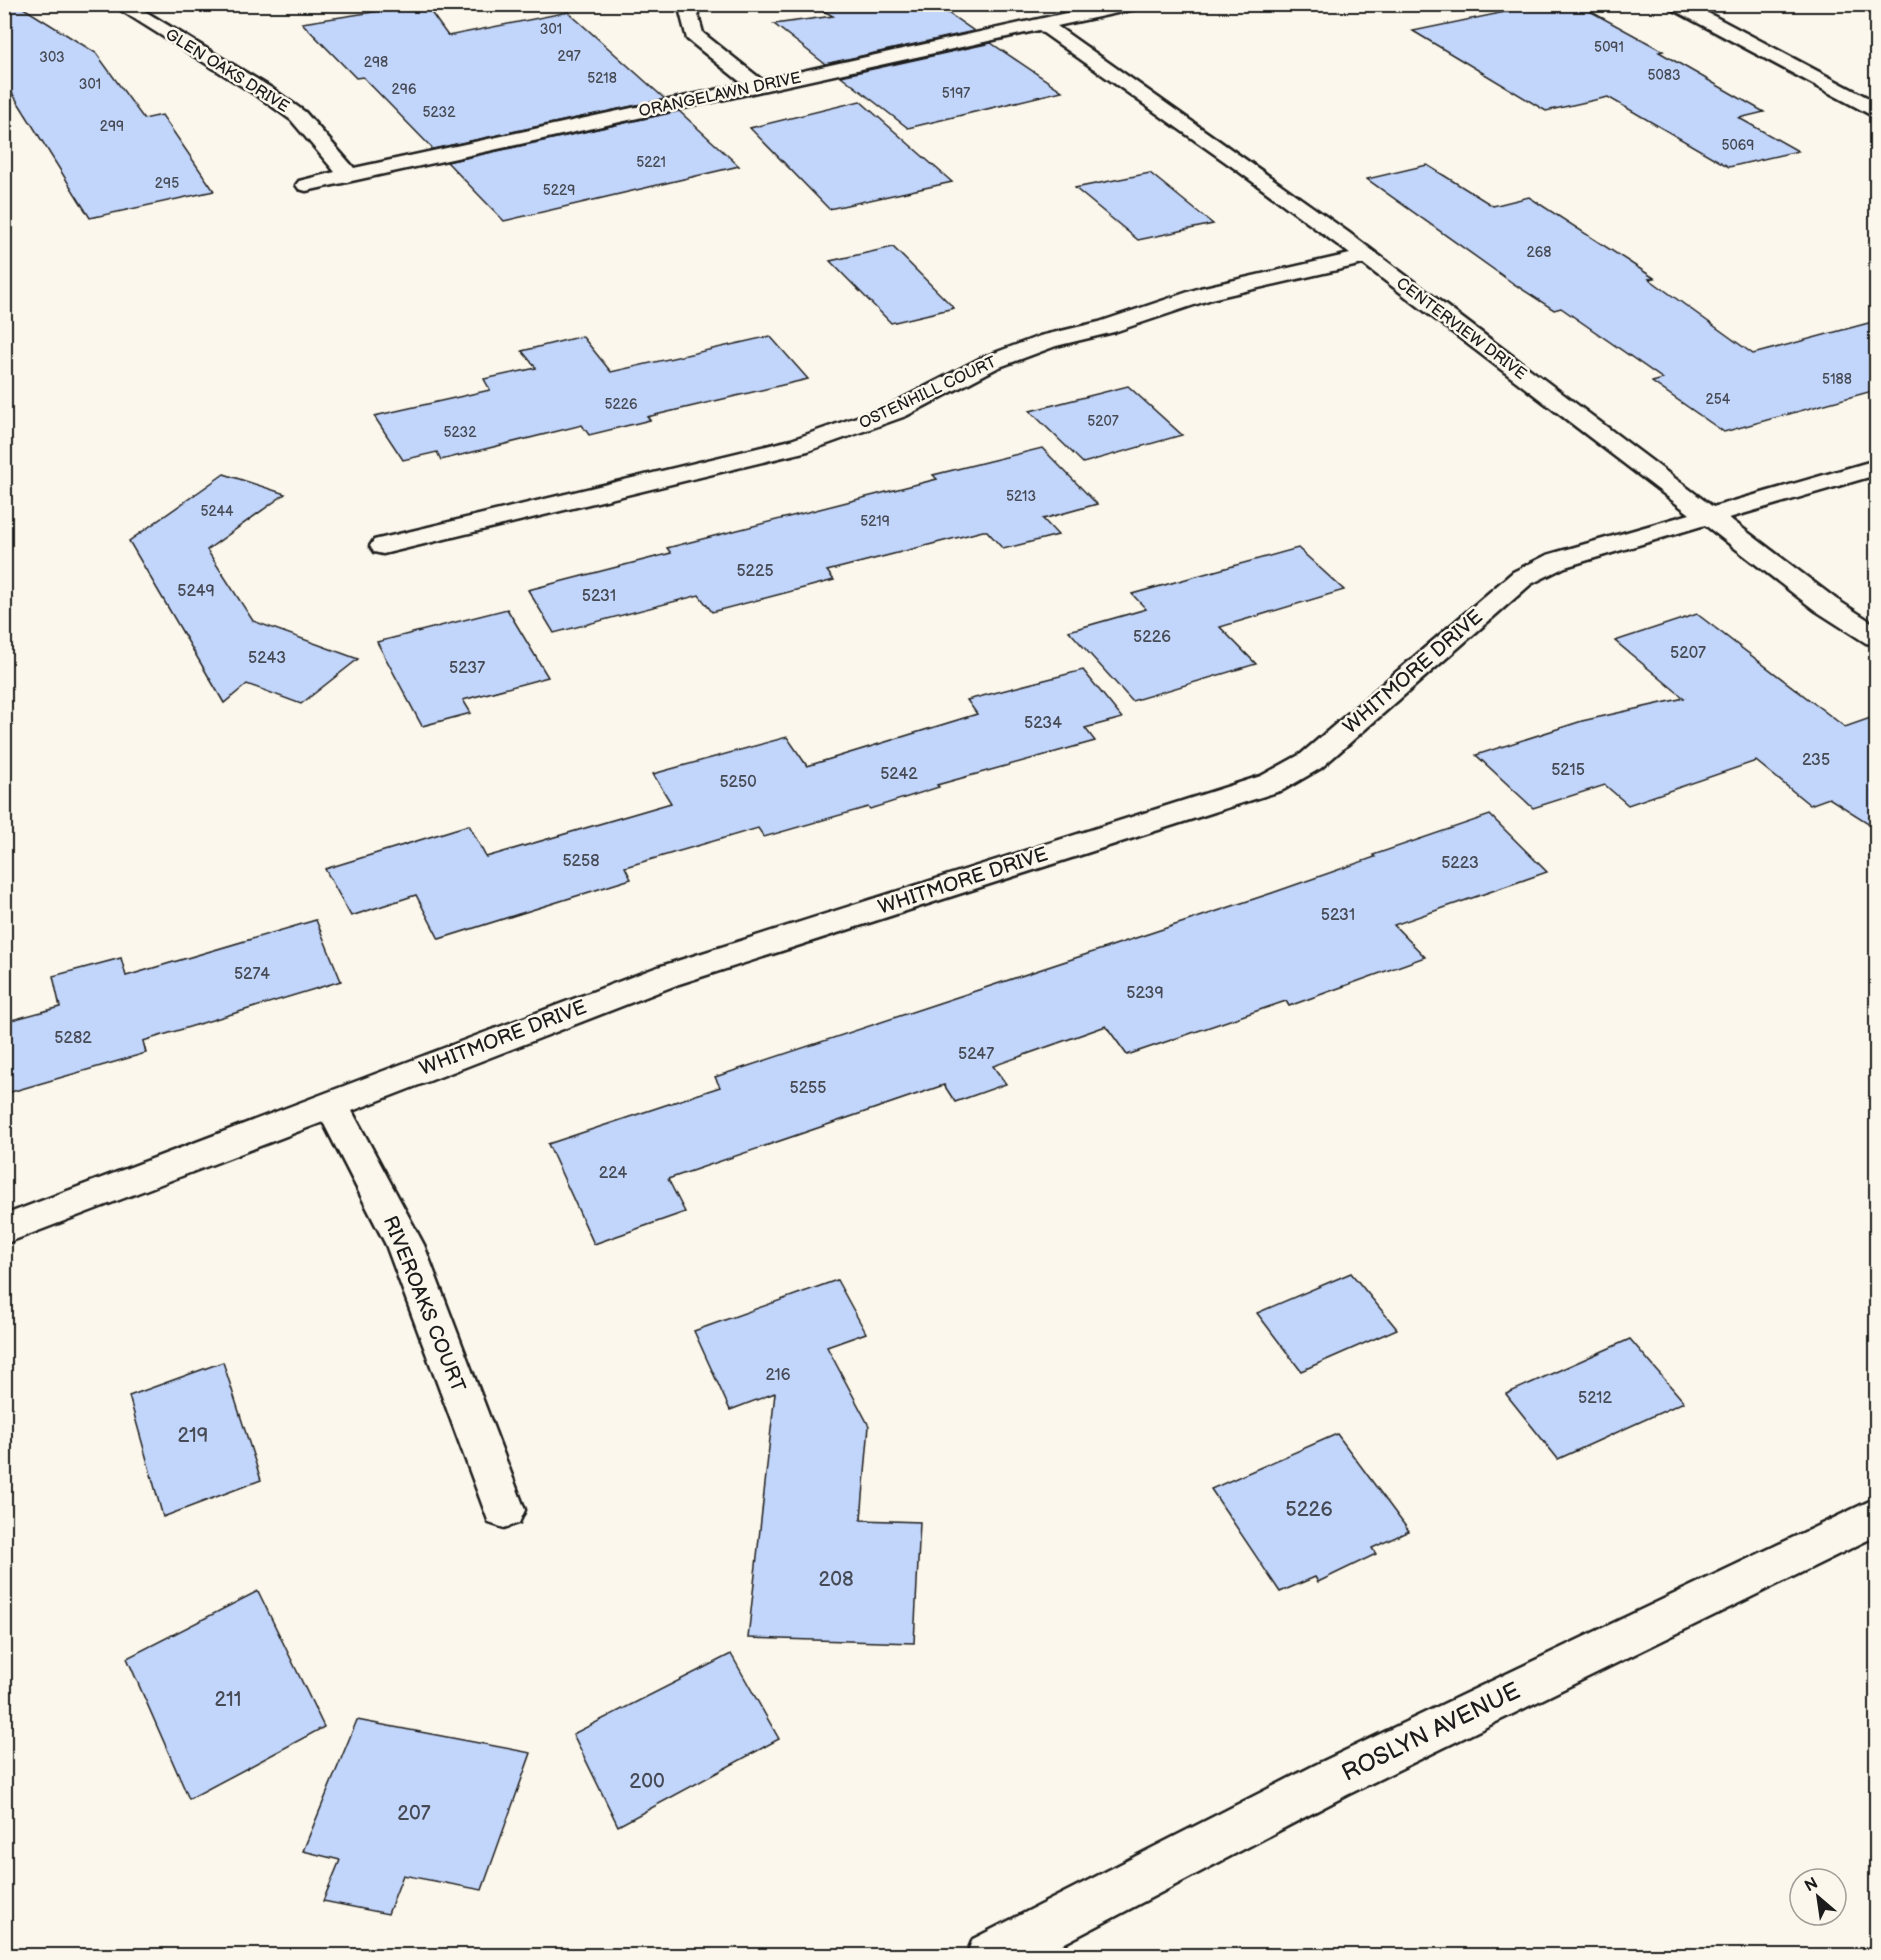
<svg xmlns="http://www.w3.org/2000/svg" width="1881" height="1960" viewBox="0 0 1881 1960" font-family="'Balsamiq Sans',sans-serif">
<rect width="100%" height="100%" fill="#fbf7ec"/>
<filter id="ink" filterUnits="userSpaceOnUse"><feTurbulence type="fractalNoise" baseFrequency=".0167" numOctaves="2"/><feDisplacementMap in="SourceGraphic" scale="12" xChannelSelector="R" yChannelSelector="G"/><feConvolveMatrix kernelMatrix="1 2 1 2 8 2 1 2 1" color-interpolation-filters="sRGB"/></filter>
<g filter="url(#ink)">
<g fill="#c2d5fa" stroke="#1c1c1c" stroke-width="1.5">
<polygon points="4,4 17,4 96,53 144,119 162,115 214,191 90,218 4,80"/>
<polygon points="425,4 448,36 568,12 665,99 433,149 363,77 356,78 302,23"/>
<polygon points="810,4 935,4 974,31 825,64 774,24 833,16"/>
<polygon points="1544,4 1577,4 1663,51 1659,52 1764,112 1739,118 1798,151 1729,167 1608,97 1546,111 1413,31"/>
<polygon points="991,43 1062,91 908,128 841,76"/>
<polygon points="860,101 952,182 829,209 750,128"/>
<polygon points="679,111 739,166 504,221 447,162"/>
<polygon points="1427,165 1493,206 1529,197 1654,278 1649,279 1753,354 1876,321 1876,390 1724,432 1652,382 1663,379 1561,308 1554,310 1514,284 1367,179"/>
<polygon points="1150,173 1213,224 1138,240 1075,188"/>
<polygon points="893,247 954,308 891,323 830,261"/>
<polygon points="582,336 611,372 770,336 808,379 647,417 650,420 589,435 582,425 441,460 437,452 403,460 374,416 490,390 484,379 536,368 522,351"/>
<polygon points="1128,386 1182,435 1083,463 1030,411"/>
<polygon points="1042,448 1097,504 1043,519 1058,535 1003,549 987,531 983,531 827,571 834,580 712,612 699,595 554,633 528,590 671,553 667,548 937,479 933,475"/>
<polygon points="224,474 285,494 207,550 253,621 358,659 301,704 247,684 224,703 129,541"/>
<polygon points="1298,548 1344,590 1220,627 1256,664 1132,701 1069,631 1146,609 1132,594"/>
<polygon points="507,609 548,677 463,700 471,713 422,726 377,642"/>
<polygon points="1697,614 1845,727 1876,716 1876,828 1829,798 1810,805 1756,761 1628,805 1605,785 1533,808 1476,755 1582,721 1684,698 1615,641"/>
<polygon points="1083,670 1122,718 1085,728 1095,741 937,785 939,787 870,809 868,807 764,837 758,828 625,867 631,879 439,939 416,895 351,916 325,869 469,825 486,857 671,803 653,774 787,737 807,766 977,714 967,700"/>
<polygon points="1490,815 1547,872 1394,925 1425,957 1289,1006 1286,1001 1127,1055 1106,1026 993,1066 1006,1084 955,1102 944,1085 668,1179 685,1212 594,1244 548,1144 720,1087 715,1077 1272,893 1375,857 1373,855"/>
<polygon points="316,920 341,981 143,1041 146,1053 4,1094 4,1022 60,1007 53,976 121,958 126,976"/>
<polygon points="1351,1273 1397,1329 1301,1371 1257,1313"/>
<polygon points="837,1280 866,1333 827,1347 869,1426 861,1520 920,1522 914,1643 748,1638 775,1393 730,1410 694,1331"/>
<polygon points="1630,1339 1684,1402 1558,1459 1506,1394"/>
<polygon points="223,1362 261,1480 163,1517 129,1396"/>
<polygon points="1337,1434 1409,1531 1372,1548 1376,1554 1318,1582 1315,1577 1280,1592 1211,1489"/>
<polygon points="258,1591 324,1727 189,1799 127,1658"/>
<polygon points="731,1654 779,1739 618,1826 573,1734"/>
<polygon points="357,1720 531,1753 482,1890 403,1875 388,1914 323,1901 340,1860 303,1851"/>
</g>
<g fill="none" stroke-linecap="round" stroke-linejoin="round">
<defs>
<polygon id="lane" points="1876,1498 1876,1536 1347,1795 1040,1956 966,1956 973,1939 1315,1765"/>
<g id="street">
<polygon points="111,4 133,4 273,89 305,112 354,168 743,84 687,39 679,8 681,4 695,4 703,33 762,80 1107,4 1143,4 1140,8 1057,26 1348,232 1713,507 1876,460 1876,475 1729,518 1836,599 1876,625 1876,645 1866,643 1816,611 1705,525 1565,567 1531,584 1321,768 1283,790 679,984 352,1111 424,1245 525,1510 519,1523 504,1528 489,1523 386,1245 323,1122 4,1244 4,1215 655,968 1261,776 1301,754 1513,572 1547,555 1690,514 1363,264 1215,298 1114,332 1056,346 997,368 906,416 808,451 383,554 374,552 370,546 374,540 791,440 888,406 981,358 1040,336 1099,322 1200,288 1350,254 1234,168 1039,30 306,191 299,189 296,185 299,181 335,172 291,120 259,97"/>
<polygon points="1667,4 1691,4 1876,102 1876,116 1869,114 1670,8"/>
</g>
</defs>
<use href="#lane" stroke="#1c1c1c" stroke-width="5"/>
<use href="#street" stroke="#1c1c1c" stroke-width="5"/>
<use href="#lane" fill="#fbf7ec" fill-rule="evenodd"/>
<use href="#street" fill="#fbf7ec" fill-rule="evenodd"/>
</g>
</g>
<g text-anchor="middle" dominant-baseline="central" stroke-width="5" stroke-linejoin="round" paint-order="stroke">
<g font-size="14" fill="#464a54">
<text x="551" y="29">301</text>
<text x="1609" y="47">5091</text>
<text x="569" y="56">297</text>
<text x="52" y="57">303</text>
<text x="376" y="62">298</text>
<text x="1664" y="75">5083</text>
<text x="602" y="78">5218</text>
<text x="90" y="84">301</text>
<text x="404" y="89">296</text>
<text x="956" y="93">5197</text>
<text x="439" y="112">5232</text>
<text x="112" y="126">299</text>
<text x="1738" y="145">5069</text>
<text x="651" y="162">5221</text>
<text x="167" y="183">295</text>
<text x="559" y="190">5229</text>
<text x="1539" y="252">268</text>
<text x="1837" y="379">5188</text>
<text x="1718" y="399">254</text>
<text x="621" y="404">5226</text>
<text x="1103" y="421">5207</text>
<text x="460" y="432">5232</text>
<text x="1021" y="496">5213</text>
<text x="217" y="511">5244</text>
<text x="875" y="521">5219</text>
</g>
<g font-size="16" fill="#1c1c1c" stroke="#fbf7ec">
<text transform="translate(227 71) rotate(32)">GLEN OAKS DRIVE</text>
<text transform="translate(720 95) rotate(-12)">ORANGELAWN DRIVE</text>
<text transform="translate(1461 329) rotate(37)">CENTERVIEW DRIVE</text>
<text transform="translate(928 393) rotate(-25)">OSTENHILL COURT</text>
</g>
<g font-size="16" fill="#464a54">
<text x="755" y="571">5225</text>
<text x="196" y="591">5249</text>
<text x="599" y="596">5231</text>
<text x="1152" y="637">5226</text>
<text x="1688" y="653">5207</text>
<text x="267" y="658">5243</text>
<text x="467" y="668">5237</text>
<text x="1043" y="723">5234</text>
<text x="1816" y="760">235</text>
<text x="1568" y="770">5215</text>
<text x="899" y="774">5242</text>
<text x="738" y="782">5250</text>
<text x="581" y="861">5258</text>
<text x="1460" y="863">5223</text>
<text x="1338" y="915">5231</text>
<text x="252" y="974">5274</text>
<text x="1145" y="993">5239</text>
<text x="73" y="1038">5282</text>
<text x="976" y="1054">5247</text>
<text x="808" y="1088">5255</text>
<text x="613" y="1173">224</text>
<text x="778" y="1375">216</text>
<text x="1595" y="1398">5212</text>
</g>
<g font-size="20" fill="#1c1c1c" stroke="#fbf7ec">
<text transform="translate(1413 672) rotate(-41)">WHITMORE DRIVE</text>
<text transform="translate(963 881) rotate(-18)">WHITMORE DRIVE</text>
<text transform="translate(503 1038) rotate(-21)">WHITMORE DRIVE</text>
<text transform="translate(424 1304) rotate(68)">RIVEROAKS COURT</text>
</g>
<g font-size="20" fill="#464a54">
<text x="193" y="1436">219</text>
<text x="1309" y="1510">5226</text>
<text x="836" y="1580">208</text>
<text x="228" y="1700">211</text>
<text x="647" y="1782">200</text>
<text x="414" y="1814">207</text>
</g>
<g font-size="24" fill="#1c1c1c" stroke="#fbf7ec">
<text transform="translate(1431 1732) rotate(-26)">ROSLYN AVENUE</text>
</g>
</g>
<rect width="1881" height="1960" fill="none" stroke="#fbf7ec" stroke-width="24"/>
<rect x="12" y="12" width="1857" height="1936" fill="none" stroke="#1c1c1c" stroke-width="2" filter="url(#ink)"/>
<g transform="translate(1818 1897) rotate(331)"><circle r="28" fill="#fbf7ec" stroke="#a29f99" stroke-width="1.5"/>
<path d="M0-4.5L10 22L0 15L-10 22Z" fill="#1c1c1c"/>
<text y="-9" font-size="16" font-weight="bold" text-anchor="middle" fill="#1c1c1c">N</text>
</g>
</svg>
